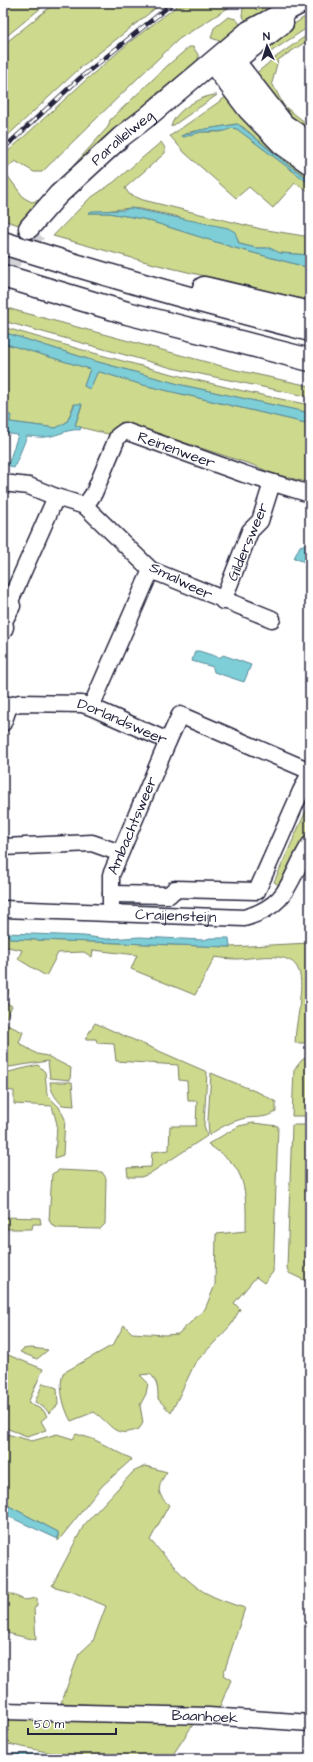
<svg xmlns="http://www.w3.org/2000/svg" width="313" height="1762" viewBox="0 0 313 1762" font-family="'Architects Daughter',sans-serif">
<rect width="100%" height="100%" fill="#fff"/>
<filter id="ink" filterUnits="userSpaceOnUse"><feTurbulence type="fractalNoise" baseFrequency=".025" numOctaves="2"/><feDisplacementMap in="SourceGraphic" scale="8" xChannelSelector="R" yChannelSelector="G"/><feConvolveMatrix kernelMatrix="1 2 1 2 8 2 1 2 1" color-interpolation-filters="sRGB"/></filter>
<g filter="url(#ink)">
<g fill="#cdda8d" stroke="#787e64">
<polygon points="3,3 47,3 3,39"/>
<polygon points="55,3 162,3 80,68 3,140 3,45"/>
<polygon points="181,3 236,3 179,39 141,75 42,172 34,172 15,161 4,171 24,198 32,202 39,200 74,165 108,127 110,120 167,66 189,47 193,47 199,56 197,61 154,96 43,202 22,226 3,220 3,156 87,79 131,41"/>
<polygon points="251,3 259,3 255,6 256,10 267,3 279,3 248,24 242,15 243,8"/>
<polygon points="228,17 236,19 243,28 230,38 220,41 211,38 214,28"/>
<polygon points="303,18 310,18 310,26 269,53 264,45"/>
<polygon points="310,33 310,39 278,60 272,83 284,106 306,123 310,123 310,134 288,117 254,75 276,57"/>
<path d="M217,95L171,127C174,111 201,95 217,95Z"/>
<polygon points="226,97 310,172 310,180 287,164 243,127 236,124 190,132 181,136 201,132 221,132 232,128 237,129 310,184 310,192 295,183 273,208 249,187 236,198 185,153 170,136"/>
<polygon points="161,142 165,148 165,153 125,188 129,194 143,200 261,229 310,237 310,255 280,253 266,248 256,248 240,244 236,237 175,216 140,209 130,208 88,213 109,213 143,219 235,248 310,268 310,301 154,264 53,236 89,199 114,182"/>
<polygon points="3,307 236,370 310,386 310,397 172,368 3,321"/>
<path d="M3,327C105,357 206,385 310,405V413L182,385L91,360L3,332Z"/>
<polygon points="3,343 90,369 84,386 90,389 97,372 100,372 143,385 310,424 310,483 271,473 256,466 121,422 112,435 75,426 82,405 74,404 67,422 56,428 10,422 10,415 3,419"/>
<polygon points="310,802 310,832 297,849 279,885 274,882"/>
<path d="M6,933L11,939L230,947L310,943V1043H295C295,1027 300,1013 300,997C301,987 302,976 297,967C287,950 252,959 236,959C229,959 222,958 215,957L195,995L131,969L137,955L93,950L92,957L84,952L58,953L46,976L18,959L22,950L3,946V935Z"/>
<path d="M3,983C12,988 8,994 5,1002L12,1006L3,1023L23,1032L19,1043L37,1054L47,1056L71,1068L70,1080L50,1078L48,1061L3,1068Z"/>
<polygon points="95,1023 207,1072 204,1125 207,1136 149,1174 141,1177 128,1177 127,1168 151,1167 152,1152 169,1150 170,1126 196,1126 197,1101 188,1101 187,1081 179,1080 178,1065 116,1061 114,1044 97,1043 96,1039 85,1039"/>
<polygon points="310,1055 310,1116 292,1116 294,1070 302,1060"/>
<polygon points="38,1065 45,1072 47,1095 59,1107 65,1119 63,1155 55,1158 57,1124 52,1106 14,1104 14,1091 3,1090 3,1071 9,1072"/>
<path d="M211,1073L262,1094L276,1102V1112C266,1118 257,1117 246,1118C232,1121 221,1127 209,1135L208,1120Z"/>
<path d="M50,1082H72L74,1106L62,1105C55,1097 51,1092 50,1082Z"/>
<path d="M253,1123L278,1126L273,1272L264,1283L256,1277L234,1303L240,1309L231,1325L195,1363L171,1413L158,1399C158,1389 158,1381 150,1374L140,1375L148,1383L146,1394L140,1405L143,1423L139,1429C113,1439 113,1425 94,1412L71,1421C64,1409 58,1387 63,1373L113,1345L124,1325L132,1333L165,1335L178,1334L205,1309L215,1285L216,1234L246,1231C246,1209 248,1182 233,1164C226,1156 216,1150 208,1144L239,1126Z"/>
<polygon points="292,1125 310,1125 307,1268 310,1270 310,1283 289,1273 287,1268"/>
<polygon points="59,1170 102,1172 106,1178 105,1224 100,1229 57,1228 52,1225 49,1220 52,1174"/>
<polygon points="3,1217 40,1218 41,1224 33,1224 32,1229 3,1229"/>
<polygon points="30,1348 31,1348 48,1350 37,1359 20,1352 23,1349"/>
<polygon points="3,1353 43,1369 28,1403 43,1410 47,1416 41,1421 46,1430 27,1436 3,1427"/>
<polygon points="43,1383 57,1388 58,1405 49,1413 45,1408 35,1402"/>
<polygon points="3,1433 32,1441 57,1434 73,1439 76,1434 93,1439 132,1459 102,1486 58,1541 58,1532 7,1505 3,1497"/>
<path d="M145,1466L167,1472C157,1486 156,1494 169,1505L150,1540C167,1558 183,1579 204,1592C217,1599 231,1604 245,1608L223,1675L231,1680L218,1711L61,1703L79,1654L93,1641L106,1606L73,1592L52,1586L84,1525L133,1472Z"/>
<polygon points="3,1591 25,1600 37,1598 37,1605 34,1609 36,1640 3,1632"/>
<polygon points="3,1713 194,1723 170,1759 81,1759 3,1743"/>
</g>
<g fill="#7eced7" stroke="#598999">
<polygon points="238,124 287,164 310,180 310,184 237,129 232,128 225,131 201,132 184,137 181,136 200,130"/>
<polygon points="130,208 228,228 235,232 239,244 256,248 270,248 280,253 310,255 310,268 235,248 143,219 109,213 88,213 92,211 124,210"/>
<polygon points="3,332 91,360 182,385 310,413 310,424 143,385 100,372 97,373 90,389 84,386 90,369 3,343"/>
<path d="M75,404H82L75,425L81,427L80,430C70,428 57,436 46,437C40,438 33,436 27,436L14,468L8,465L18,435L3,433V419L6,415H11L10,422L56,428L67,422Z"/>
<polygon points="306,544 310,544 310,564 294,558 300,546"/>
<polygon points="195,651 199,651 218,657 221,657 223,655 251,665 244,682 214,672 213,667 192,661"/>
<polygon points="6,933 84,936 107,939 140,937 204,940 210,938 229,938 230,947 11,939"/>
<polygon points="310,1145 310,1270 307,1268"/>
<polygon points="3,1497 7,1505 58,1532 58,1539 3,1514"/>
<rect x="3" y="1754" width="52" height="5"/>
</g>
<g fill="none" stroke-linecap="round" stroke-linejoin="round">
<polyline stroke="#d3d3d8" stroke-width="20" stroke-dasharray="20 10" stroke-linecap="butt" points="3,269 38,230"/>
<defs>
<g id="minor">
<polyline points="3,483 29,486 56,497 85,506 151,570 272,619"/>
<path id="s1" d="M85,506L94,493L118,436L125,431L244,474L310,494"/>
<polyline points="223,601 250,531 260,521 272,483"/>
<polyline points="3,632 5,627 4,621 12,606 10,601 56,497"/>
<path id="s2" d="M3,703L9,706L20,703L82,704L91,707L168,741L180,715L310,771"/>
<polyline points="91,707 151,570"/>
<polyline points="3,723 9,706"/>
<polyline points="3,847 92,843 120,853"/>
<polyline points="111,894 169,895 175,889 257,891 301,791 310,773"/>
<path id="s3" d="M111,904V875L168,741"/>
<path id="s4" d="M3,909L244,918C291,905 288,879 310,844"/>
<path id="s5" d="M3,1711L208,1716L310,1723"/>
</g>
<g id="major">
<polyline points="220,72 283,23"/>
<path id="s6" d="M29,228L58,195L121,137L147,117L249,31L301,3"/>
</g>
<g id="highway">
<polyline points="234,62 283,125 310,144"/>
<polyline points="220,71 249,109 283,144 310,163"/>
<path d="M3,243C105,275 207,304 310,330"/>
<polyline points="3,276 127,313 310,360"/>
<polyline points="204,288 310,313"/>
</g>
</defs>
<use href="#minor" stroke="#22223b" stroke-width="19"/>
<use href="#major" stroke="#22223b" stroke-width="23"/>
<use href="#highway" stroke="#22223b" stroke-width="25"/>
<use href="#minor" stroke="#fff" stroke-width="16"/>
<use href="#major" stroke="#fff" stroke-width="20"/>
<use href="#highway" stroke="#fff" stroke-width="22"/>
<defs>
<polyline id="rail" points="3,149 80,78 173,3"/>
</defs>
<use href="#rail" stroke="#22223b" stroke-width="4.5"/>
<use href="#rail" stroke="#fff" stroke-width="3" stroke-dasharray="9" stroke-linecap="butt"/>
</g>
</g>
<g text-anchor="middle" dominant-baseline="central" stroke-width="3" stroke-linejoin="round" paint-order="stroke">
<g font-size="15" fill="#22223b" stroke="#fff">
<text stroke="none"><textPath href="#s6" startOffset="130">Parallelweg</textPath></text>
<text stroke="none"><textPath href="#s1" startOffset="141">Reinenweer</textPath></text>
<text transform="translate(248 542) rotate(-67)">Gildersweer</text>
<text transform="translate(181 581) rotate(26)">Smalweer</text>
<text stroke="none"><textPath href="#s2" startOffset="124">Dorlandsweer</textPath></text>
<text stroke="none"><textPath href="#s3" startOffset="83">Ambachtsweer</textPath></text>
<text stroke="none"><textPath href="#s4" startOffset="173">Craijensteijn</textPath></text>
<text stroke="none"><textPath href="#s5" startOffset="202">Baanhoek</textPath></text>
</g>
</g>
<rect width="313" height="1762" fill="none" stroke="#fff" stroke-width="16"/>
<rect x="8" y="8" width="297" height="1746" fill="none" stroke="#22223b" stroke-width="1.5" filter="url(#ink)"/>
<g transform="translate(267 46) rotate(356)" stroke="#ffffff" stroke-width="3" paint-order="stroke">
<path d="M0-3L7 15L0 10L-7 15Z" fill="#22223b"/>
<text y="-6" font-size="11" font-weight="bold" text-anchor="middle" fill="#22223b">N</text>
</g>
<path d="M28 1728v6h88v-6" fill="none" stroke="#22223b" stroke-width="2"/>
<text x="34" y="1728" font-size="12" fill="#22223b" stroke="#ffffff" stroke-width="3" paint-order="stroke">50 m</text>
</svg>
